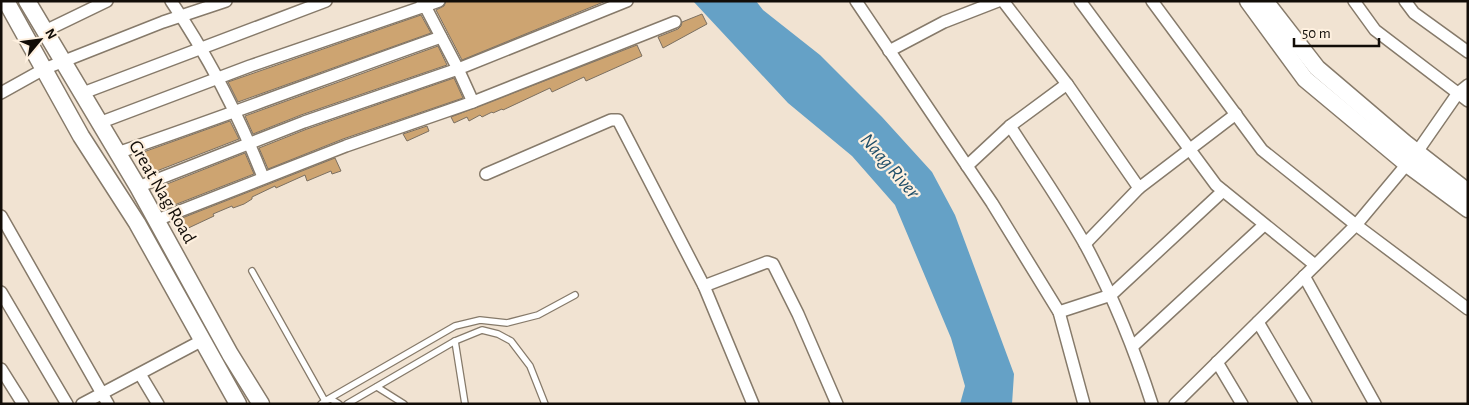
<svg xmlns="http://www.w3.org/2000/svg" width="1469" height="405" viewBox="0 0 1469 405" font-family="'Alegreya Sans',sans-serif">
<rect width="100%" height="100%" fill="#f1e3d2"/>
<polygon fill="#65a1c6" points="693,1 756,1 763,10 820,55 882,117 932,172 955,215 1014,374 1012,404 960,404 965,386 951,338 895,205 852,156 788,103"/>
<g fill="#cda471" stroke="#7c7061">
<polygon points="446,1 606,1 462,60 436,10 444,6"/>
<polygon points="702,14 707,24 663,48 658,37 678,29 681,26 682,22"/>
<polygon points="421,15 431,33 238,102 228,82"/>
<polygon points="637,45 642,56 586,81 584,77 552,92 550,88 503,110 502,109 493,113 492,112 482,117 480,115 469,121 467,117 454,123 451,117"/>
<polygon points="438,46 447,65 301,115 253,134 245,116"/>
<polygon points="454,78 463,98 343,139 268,169 259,148 307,129"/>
<polygon points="230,121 239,139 149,174 138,154"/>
<polygon points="427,126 429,131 407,141 403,134"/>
<polygon points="245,153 254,174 164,209 158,196 160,195 157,188"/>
<polygon points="335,158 341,171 332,174 331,171 307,181 305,175 276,188 275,186 252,197 252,199 244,204 233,208 232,206 213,214 214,216 182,231 177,220"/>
</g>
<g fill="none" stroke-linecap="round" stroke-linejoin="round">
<defs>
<g id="service">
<polyline points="252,271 325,401 455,326 480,320 507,323 538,315 575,295"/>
<polyline points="455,341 465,404"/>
<polyline points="377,387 404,404"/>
<polyline points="321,404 325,401 331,399 339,404"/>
<polyline points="347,404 455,341 482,330 498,334 511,341 530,366 545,404"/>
</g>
<g id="minor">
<path d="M171,1C208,56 239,116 263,177"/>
<polyline points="422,1 425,6 439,1"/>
<polyline points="856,1 992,203 1059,312 1084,404"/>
<polyline points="1003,1 1067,84 1139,188 1236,114"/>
<polyline points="1080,1 1216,185 1315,265"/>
<polyline points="1152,1 1262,150 1356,225 1468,309"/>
<polyline points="1354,1 1375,30 1468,101"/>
<polyline points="1405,1 1414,13 1468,52"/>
<polyline points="45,31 107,1"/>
<polyline points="889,51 944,22 998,1"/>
<polyline points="1,93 44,69 163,22 226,1"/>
<polyline points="83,93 326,1"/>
<polyline points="473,102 675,22"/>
<polyline points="99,123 250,66 425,6 458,69 304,122 138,187"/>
<path d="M1010,126C1035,165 1063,205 1086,246C1114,298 1134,348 1152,404"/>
<path d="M117,153C226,116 333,75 441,37"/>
<polyline points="967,166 1010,126 1067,84"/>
<polyline points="486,174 611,120 618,120 704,286 753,404"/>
<polyline points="1,216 108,404"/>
<polyline points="157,220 346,146 473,102 458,69 627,1"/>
<polyline points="1085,244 1139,188"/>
<polyline points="1304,276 1375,404"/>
<polyline points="704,286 767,262 773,264 798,314 837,404"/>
<polyline points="1,292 67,404"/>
<polyline points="1059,312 1111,295 1223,191"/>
<polyline points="1258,322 1306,404"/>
<polyline points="1133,346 1264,225"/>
<polyline points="1217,362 1242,404"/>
<polyline points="1,369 23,404"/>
<polyline points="140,374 158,404"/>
<polyline points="82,404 201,341"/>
<polyline points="1175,404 1356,225 1417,152 1458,93 1468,85"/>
</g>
<g id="secondary">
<polyline points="6,1 81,136 137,223 238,404"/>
<polyline points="27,1 138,187 230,354 261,404"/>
<polyline points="1248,1 1305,79 1407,164 1468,209"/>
<polyline points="1265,1 1317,68 1405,143 1468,192"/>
</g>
</defs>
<use href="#service" stroke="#867a6a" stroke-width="8"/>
<use href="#minor" stroke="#867a6a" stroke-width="14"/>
<use href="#secondary" stroke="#867a6a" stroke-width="19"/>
<use href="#service" stroke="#fff" stroke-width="5.5"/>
<use href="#minor" stroke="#fff" stroke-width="11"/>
<use href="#secondary" stroke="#fff" stroke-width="16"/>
</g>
<g text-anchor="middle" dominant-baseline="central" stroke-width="4.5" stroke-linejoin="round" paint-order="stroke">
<g font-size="19" fill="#120d08" stroke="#fef0df">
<text transform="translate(162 192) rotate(60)">Great Nag Road</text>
</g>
<g font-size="20" font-style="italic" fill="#1f4e69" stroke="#fef0df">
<text transform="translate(890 166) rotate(49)">Naag River</text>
</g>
</g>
<rect width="1469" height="405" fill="none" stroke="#120d08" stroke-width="5"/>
<g transform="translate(40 40) rotate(61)" stroke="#fef0df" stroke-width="4" paint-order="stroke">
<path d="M0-4L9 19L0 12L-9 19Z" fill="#120d08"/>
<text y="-8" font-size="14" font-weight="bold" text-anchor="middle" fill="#120d08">N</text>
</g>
<path d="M1294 38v8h85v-8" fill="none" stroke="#120d08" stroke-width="2.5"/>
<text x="1302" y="38" font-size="15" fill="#120d08" stroke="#fef0df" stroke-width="4" paint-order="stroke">50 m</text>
</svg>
